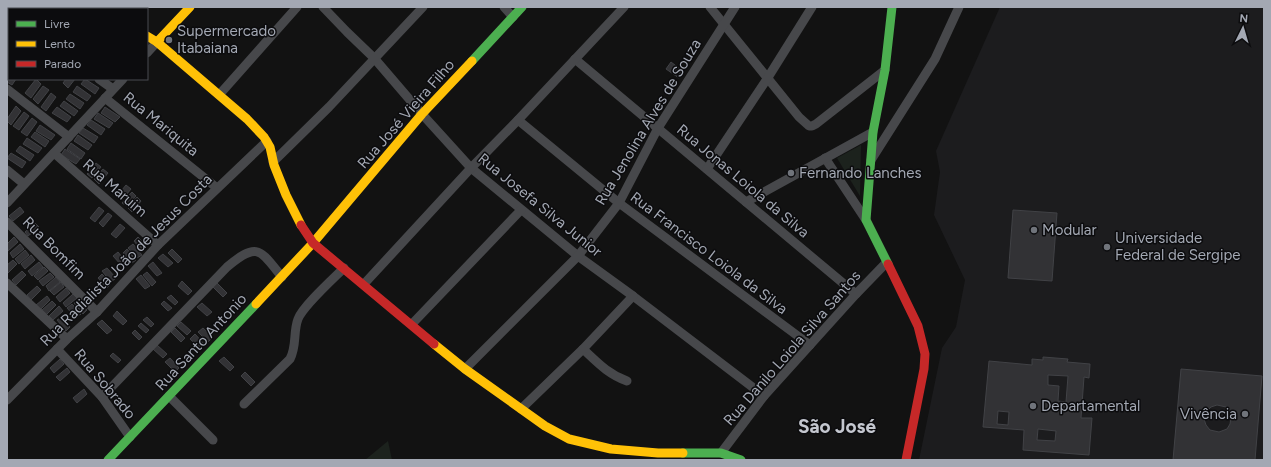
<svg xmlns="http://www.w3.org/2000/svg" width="1271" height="467" viewBox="0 0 1271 467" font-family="Figtree,sans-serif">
<rect width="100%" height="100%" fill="#121212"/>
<polygon fill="#1c1c1e" points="1000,7 1264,7 1264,460 919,460 942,348 956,327 965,280 934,215 940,172 936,151"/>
<g fill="#1c221d">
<polygon points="861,145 860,196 837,158"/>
<polygon points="388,441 392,460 365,460"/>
</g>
<g fill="#323235" stroke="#414246" fill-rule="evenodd">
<polygon points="671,62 684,72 679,78 666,69"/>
<polygon points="7,73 9,75 9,79 16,79 12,85 7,82"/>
<polygon points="36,79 41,84 31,98 25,93"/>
<polygon points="66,79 75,79 68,88 63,83"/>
<polygon points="85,79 99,88 95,94 81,84"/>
<polygon points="43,86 49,90 38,104 33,99"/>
<polygon points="77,86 91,96 87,101 73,92"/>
<polygon points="51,93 56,97 46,111 41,107"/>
<polygon points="70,94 84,103 80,109 66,99"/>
<polygon points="64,101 78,111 74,116 60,106"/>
<polygon points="16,106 21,111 11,125 7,121 7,119"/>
<polygon points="57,107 71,117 67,122 52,113"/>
<polygon points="105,107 120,117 115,122 101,113"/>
<polygon points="24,112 29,116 19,130 13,126"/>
<polygon points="98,113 113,123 109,128 94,119"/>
<polygon points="32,118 37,122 27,136 21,132"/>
<polygon points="91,120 105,129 101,135 87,125"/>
<polygon points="40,125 55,135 51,140 36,131"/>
<polygon points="83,128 98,137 94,143 79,133"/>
<polygon points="35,132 49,141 45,147 31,137"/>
<polygon points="78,135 92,145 88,150 74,141"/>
<polygon points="27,138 42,148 38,153 23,144"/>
<polygon points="71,143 85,153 81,159 67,149"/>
<polygon points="20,146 34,155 30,161 16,151"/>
<polygon points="65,149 80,159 76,164 61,155"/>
<polygon points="11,153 26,162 22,168 7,158"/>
<polygon points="96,163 101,167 92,178 87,174"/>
<polygon points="103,169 108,173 99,184 94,179"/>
<polygon points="126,185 131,189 122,200 117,196"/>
<polygon points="132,192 136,196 127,206 122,203"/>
<polygon points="137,197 141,201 132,212 128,208"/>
<polygon points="20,207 24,212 13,221 9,216"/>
<polygon points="99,207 104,211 95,222 90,218"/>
<polygon points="1013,210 1057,213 1052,281 1008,278"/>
<polygon points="108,213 112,216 103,227 99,223"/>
<polygon points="35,223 39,227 28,236 25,232"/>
<polygon points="120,224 125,228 116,238 111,234"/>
<polygon points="14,237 18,242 8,251 7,244"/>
<polygon points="138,237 147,247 142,251 134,241"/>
<polygon points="20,244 24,249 13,258 10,253"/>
<polygon points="133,244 142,255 137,258 128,248"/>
<polygon points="127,249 136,260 132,263 123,253"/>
<polygon points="172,249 182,259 178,263 168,253"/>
<polygon points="25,250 29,255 19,264 15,259"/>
<polygon points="118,252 126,262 122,266 113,256"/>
<polygon points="163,254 173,263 168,267 158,258"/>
<polygon points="31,255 35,260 25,269 21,264"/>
<polygon points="13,260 17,264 7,274 7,265"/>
<polygon points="39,262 43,267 32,276 28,271"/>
<polygon points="153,262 162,273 157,276 148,266"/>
<polygon points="44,267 48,271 38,280 34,276"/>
<polygon points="107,268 116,278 111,282 102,271"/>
<polygon points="22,271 26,275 16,285 12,280"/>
<polygon points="147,272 156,282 152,286 143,275"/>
<polygon points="50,273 54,277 43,286 39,281"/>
<polygon points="102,274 111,284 107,288 98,278"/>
<polygon points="141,275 150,286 145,289 136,279"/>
<polygon points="56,277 60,282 49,291 46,286"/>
<polygon points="182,281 192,291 188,295 178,286"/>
<polygon points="61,282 64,287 54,295 50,291"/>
<polygon points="217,283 227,293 223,297 213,287"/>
<polygon points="37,286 41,290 31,300 27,295"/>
<polygon points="66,288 70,293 60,302 56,297"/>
<polygon points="73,294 77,298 66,307 63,303"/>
<polygon points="171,295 178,302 175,305 167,298"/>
<polygon points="47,296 50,300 40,310 36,305"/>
<polygon points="79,300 87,310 83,314 74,303"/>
<polygon points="52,301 56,305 46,315 42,310"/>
<polygon points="164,301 172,308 168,311 161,304"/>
<polygon points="202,303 212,312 207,316 197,307"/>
<polygon points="72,304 81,314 76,318 67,308"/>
<polygon points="59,306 63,311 53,320 49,316"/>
<polygon points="117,311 127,321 123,325 113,316"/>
<polygon points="62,317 70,327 66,331 57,320"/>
<polygon points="147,317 154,324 151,327 143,320"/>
<polygon points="102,320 112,330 107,334 97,324"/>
<polygon points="181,322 191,331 187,335 177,326"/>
<polygon points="141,323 149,330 146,333 138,326"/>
<polygon points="175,328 185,338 181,342 171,332"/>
<polygon points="203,328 213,337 208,342 198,332"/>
<polygon points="135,330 142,337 139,340 132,333"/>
<polygon points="195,334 204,344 200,348 190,339"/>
<polygon points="157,345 167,354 163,358 153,349"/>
<polygon points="113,353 121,360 118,363 110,356"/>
<polygon points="224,357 234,367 230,371 219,361"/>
<path d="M1043,357L1068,359L1067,362L1090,364L1089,378L1084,377L1081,418H1092L1089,455L1023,450L1024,430L983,427L989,361L1032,365V359L1043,360ZM1048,375L1068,376L1066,402L1058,401L1059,386L1048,385ZM998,411L1009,412L1008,425L997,424ZM1038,429L1056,431L1055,441L1037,440Z"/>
<polygon points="170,358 179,368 175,372 165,362"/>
<polygon points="60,359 64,364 54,373 50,368"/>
<polygon points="67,368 70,372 60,381 56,377"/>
<path d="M1181,369L1262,376L1255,460H1173ZM1217,405L1226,407L1230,412L1231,418L1230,424L1227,429L1219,432L1210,430L1206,425L1204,419L1207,411L1211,407Z"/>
<polygon points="245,372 255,382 251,386 241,376"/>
<polygon points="84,389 87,394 77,403 73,398"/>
</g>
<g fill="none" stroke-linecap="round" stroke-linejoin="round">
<g stroke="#47484b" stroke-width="9">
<polyline points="323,7 347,32 374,58 422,114 471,168 578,256 633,296 764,396"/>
<polyline points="504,7 513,17"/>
<polyline points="710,7 799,117 809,126 812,126 816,124 885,70"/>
<polyline points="7,11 9,13"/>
<polyline points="147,53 157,42"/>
<polyline points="7,56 9,54"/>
<polyline points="575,59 856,294"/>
<polyline points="99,79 113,89"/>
<polyline points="7,89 69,137"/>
<polyline points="219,95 297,7"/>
<polyline points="105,98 217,188"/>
<polyline points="518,120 619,203 810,345"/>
<polyline points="54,153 158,245"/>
<polyline points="825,158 866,220"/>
<polyline points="871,160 935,59 959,7"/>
<polyline points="273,162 329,107 423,7"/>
<polyline points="707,169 767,79 812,7"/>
<polyline points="7,170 24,184"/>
<polyline points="746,202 873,132"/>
<polyline points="7,203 123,79"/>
<polyline points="7,222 97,312"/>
<polyline points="7,283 67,339"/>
<polyline points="364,284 471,168 518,120 624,7"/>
<polyline points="412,324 521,210"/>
<polyline points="57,349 102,397 130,437"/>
<path d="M583,349C598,363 608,374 627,381"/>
<polyline points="465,369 578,256 619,203 658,128 735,7"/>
<polyline points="169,396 213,440"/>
<path d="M102,397L227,267C258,241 260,250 282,277"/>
<polyline points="7,400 67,339 97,312 158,245 267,141"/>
<path d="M244,404L290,359C297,346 293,332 298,319C303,306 333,279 344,268"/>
<polyline points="521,409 583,349 633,296"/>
<polyline points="721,453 764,396 856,294 886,263"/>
</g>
<g stroke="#4caf50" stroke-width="9">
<polyline points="104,7 107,9"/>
<polyline points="472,61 522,7"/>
<polyline points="888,264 866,220 873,132 885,70 892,7"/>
<polyline points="683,453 721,453 741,460"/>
<polyline points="108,460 256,304"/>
</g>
<g stroke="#ffc107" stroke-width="9">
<polyline points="147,36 157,42 247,119 264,137 270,147 274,165 286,195 301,225"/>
<polyline points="157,42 190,7"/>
<polyline points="256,304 313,243 422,114 472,61"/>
<polyline points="434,344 465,369 545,426 569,439 611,449 658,453 683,453"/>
</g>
<g stroke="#c62828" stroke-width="9">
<polyline points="301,225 313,243 434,344"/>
<polyline points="888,264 918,326 925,354 924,369 906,460"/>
</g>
</g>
<g fill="#70747b" stroke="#0c0c0e" stroke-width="1.5">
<circle cx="169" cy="40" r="4"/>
<circle cx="791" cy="173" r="4"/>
<circle cx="1034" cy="230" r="4"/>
<circle cx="1107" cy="247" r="4"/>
<circle cx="1033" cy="406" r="4"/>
<circle cx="1245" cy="414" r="4"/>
</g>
<g text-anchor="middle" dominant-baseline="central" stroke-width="3" stroke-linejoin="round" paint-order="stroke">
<g font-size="15" fill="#a3a8b3" stroke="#0c0c0e" text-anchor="start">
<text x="177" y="31">Supermercado<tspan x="177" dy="17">Itabaiana</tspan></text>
<text x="799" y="173">Fernando Lanches</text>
<text x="1042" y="230">Modular</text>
<text x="1115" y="238">Universidade<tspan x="1115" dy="17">Federal de Sergipe</tspan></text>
<text x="1041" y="406">Departamental</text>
<text x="1237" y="414" text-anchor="end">Vivência</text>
</g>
<g font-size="15" fill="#a3a8b3" stroke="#0c0c0e">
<text transform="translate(406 114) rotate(-49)">Rua José Vieira Filho</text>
<text transform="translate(648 122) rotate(-59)">Rua Jenolina Alves de Souza</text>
<text transform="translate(161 124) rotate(39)">Rua Mariquita</text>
<text transform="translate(743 181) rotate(40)">Rua Jonas Loiola da Silva</text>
<text transform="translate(115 188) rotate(41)">Rua Maruim</text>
<text transform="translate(540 205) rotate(39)">Rua Josefa Silva Junior</text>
<text transform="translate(54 248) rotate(45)">Rua Bomfim</text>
<text transform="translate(709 253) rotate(37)">Rua Francisco Loiola da Silva</text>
<text transform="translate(126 260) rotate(-45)">Rua Radialista João de Jesus Costa</text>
<text transform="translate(201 342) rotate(-47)">Rua Santo Antonio</text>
<text transform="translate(792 348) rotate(-49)">Rua Danilo Loiola Silva Santos</text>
<text transform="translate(105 384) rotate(50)">Rua Sobrado</text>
</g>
<g font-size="19" font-weight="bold" fill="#c4c7cf" stroke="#0c0c0e">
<text x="837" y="426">São José</text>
</g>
</g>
<rect width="1271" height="467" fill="none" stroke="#a3a8b3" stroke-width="16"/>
<rect x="8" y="8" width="140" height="72" fill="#0c0c0e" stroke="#484a50"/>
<rect x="16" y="21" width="20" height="6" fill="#4caf50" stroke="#484a50"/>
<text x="44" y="28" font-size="12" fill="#a3a8b3">Livre</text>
<rect x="16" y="41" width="20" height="6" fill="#ffc107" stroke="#484a50"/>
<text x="44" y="48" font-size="12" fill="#a3a8b3">Lento</text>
<rect x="16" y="61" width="20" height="6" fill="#c62828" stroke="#484a50"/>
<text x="44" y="68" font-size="12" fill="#a3a8b3">Parado</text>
<g transform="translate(1243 28) rotate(5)" stroke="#0c0c0e" stroke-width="3" paint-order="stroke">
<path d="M0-3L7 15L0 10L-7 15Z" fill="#a3a8b3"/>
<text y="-6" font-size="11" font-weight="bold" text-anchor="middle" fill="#a3a8b3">N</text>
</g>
</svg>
